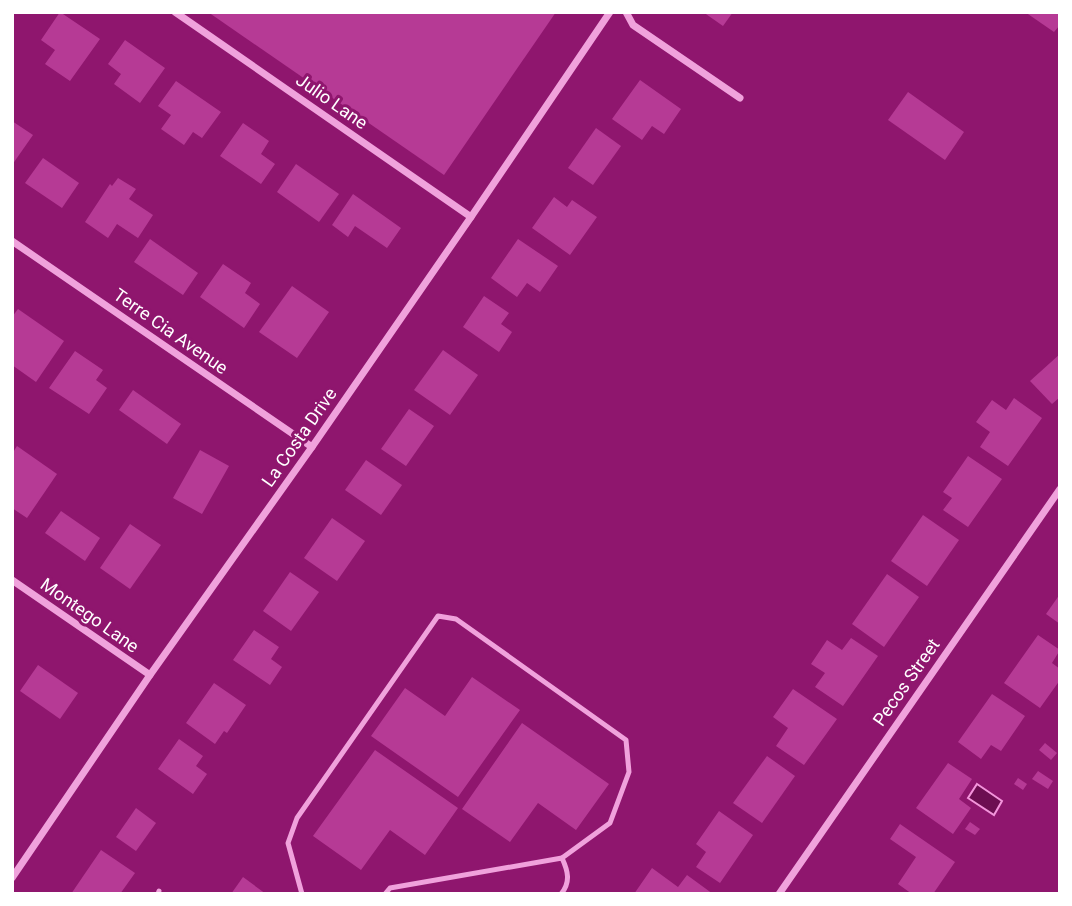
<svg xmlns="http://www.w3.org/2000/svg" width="1072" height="906" viewBox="0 0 1072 906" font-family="Roboto,sans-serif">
<rect width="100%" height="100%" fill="#8f166e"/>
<polygon fill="#6c0e51" stroke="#f394db" stroke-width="2" points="977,784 1002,801 994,815 968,798"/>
<g fill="#b63a95">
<polygon points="60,12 100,39 70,81 45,64 55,50 41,40"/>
<polygon points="208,12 556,12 444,175"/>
<polygon points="703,12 733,12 723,26"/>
<polygon points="1025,12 1060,12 1060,25 1054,32"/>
<polygon points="125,40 165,68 140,103 114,84 121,74 108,64"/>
<polygon points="640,80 681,109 664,134 652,126 642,140 612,119"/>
<polygon points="176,81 221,112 202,138 193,132 184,145 161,129 171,115 158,106"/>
<polygon points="908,92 964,132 945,160 888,120"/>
<polygon points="12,121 33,135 12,165"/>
<polygon points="243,123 269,141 261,154 275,164 261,184 220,156"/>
<polygon points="596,128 621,146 593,185 568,168"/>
<polygon points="43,158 79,183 62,208 25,183"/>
<polygon points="296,164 339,194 319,222 277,192"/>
<polygon points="118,178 136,189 129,199 153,215 138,238 117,224 108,238 85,222 110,184 112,186"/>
<polygon points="353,194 401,228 387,248 355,226 348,237 332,225"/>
<polygon points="554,197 567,207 572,200 597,217 570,255 532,228"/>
<polygon points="150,239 198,273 183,295 134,262"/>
<polygon points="518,239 558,266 540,292 527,283 517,297 491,278"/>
<polygon points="223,264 251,283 245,293 260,304 244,328 200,297"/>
<polygon points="292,286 329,312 297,358 259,332"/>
<polygon points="484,296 509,313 501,324 512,332 499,352 463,327"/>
<polygon points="18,309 64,341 36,382 12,365 12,317"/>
<polygon points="443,350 478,375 450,415 414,390"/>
<polygon points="75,351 103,370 96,380 107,388 89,414 49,388"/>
<polygon points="1060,354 1060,397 1052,404 1030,381"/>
<polygon points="133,390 181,424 167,444 119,410"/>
<polygon points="1014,398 1042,418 1008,466 980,447 990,432 976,422 992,400 1006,410"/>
<polygon points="409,409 434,426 406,466 381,449"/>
<polygon points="17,446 57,474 27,518 12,508 12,454"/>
<polygon points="200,450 229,466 202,514 173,498"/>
<polygon points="968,456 1002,479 968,527 943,510 952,498 943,492"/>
<polygon points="366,460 402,485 381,515 345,490"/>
<polygon points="61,511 100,538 85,561 45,533"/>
<polygon points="923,515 959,540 927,586 891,561"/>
<polygon points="332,518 365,541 337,581 304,558"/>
<polygon points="130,524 161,545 130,589 100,568"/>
<polygon points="290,572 319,592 291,631 263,611"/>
<polygon points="887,574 919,597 884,647 852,624"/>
<polygon points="1060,594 1060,624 1046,614"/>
<polygon points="254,630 279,647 271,659 282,667 270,685 233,660"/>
<polygon points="1038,635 1060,650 1052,663 1060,669 1060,680 1040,708 1004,683"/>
<polygon points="851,638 878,656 843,706 815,687 825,673 811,664 827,640 842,650"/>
<polygon points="38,665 78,693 60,719 20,691"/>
<polygon points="472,677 520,710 458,797 371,736 405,688 445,716"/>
<polygon points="214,683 246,705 227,733 224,731 215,744 186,723"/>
<polygon points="793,689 837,719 804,765 776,746 788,728 773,717"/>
<polygon points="992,694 1025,716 1001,751 991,745 981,759 958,742"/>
<polygon points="522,723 609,784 576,830 538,803 510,842 462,809"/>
<polygon points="179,739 203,756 196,766 207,774 193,794 158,769"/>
<polygon points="1045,743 1057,753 1051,760 1039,750"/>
<polygon points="375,750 458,808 425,855 390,830 361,870 313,836"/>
<polygon points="767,756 795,776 762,823 733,803"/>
<polygon points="948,763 972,779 959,799 971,808 953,834 916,808"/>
<polygon points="1038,771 1053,781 1048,789 1032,779"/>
<polygon points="1018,778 1027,784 1023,790 1014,784"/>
<polygon points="136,808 156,823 136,851 116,837"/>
<polygon points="719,811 753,835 720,883 696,867 706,852 696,844"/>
<polygon points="970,822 980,829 975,835 965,829"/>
<polygon points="900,824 955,862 933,894 912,894 898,884 916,857 890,839"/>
<polygon points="101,850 135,873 120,894 71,894"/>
<polygon points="652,868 678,887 687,875 713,894 634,894"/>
<polygon points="243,877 266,894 231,894"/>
</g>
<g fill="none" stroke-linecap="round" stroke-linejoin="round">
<g stroke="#f0a2dc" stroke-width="5">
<polyline points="158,894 159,891"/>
<polyline points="302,894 288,843 297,818 438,616 456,619 626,740 629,772 610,823 562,858"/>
<path d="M385,894L390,888L562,858C568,871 571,882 561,894"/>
</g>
<g stroke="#f0a2dc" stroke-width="7">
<polyline points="175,12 471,217"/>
<polyline points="626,12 633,25 740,98"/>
<polyline points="12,241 312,447"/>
<polyline points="12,580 150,675"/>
<polyline points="12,878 150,675 312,447 471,217 610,12"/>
<polyline points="779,894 1060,489"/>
</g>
</g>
<g text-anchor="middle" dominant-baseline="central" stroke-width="6" stroke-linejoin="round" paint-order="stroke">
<g font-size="18" fill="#fff" stroke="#8f166e">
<text transform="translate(332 101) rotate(35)">Julio Lane</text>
<text transform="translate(171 331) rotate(35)">Terre Cia Avenue</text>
<text transform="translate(299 437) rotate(-55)">La Costa Drive</text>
<text transform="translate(90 615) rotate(35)">Montego Lane</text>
<text transform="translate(906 682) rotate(-55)">Pecos Street</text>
</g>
</g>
<rect width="1072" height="906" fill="none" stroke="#ffffff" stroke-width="28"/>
</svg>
